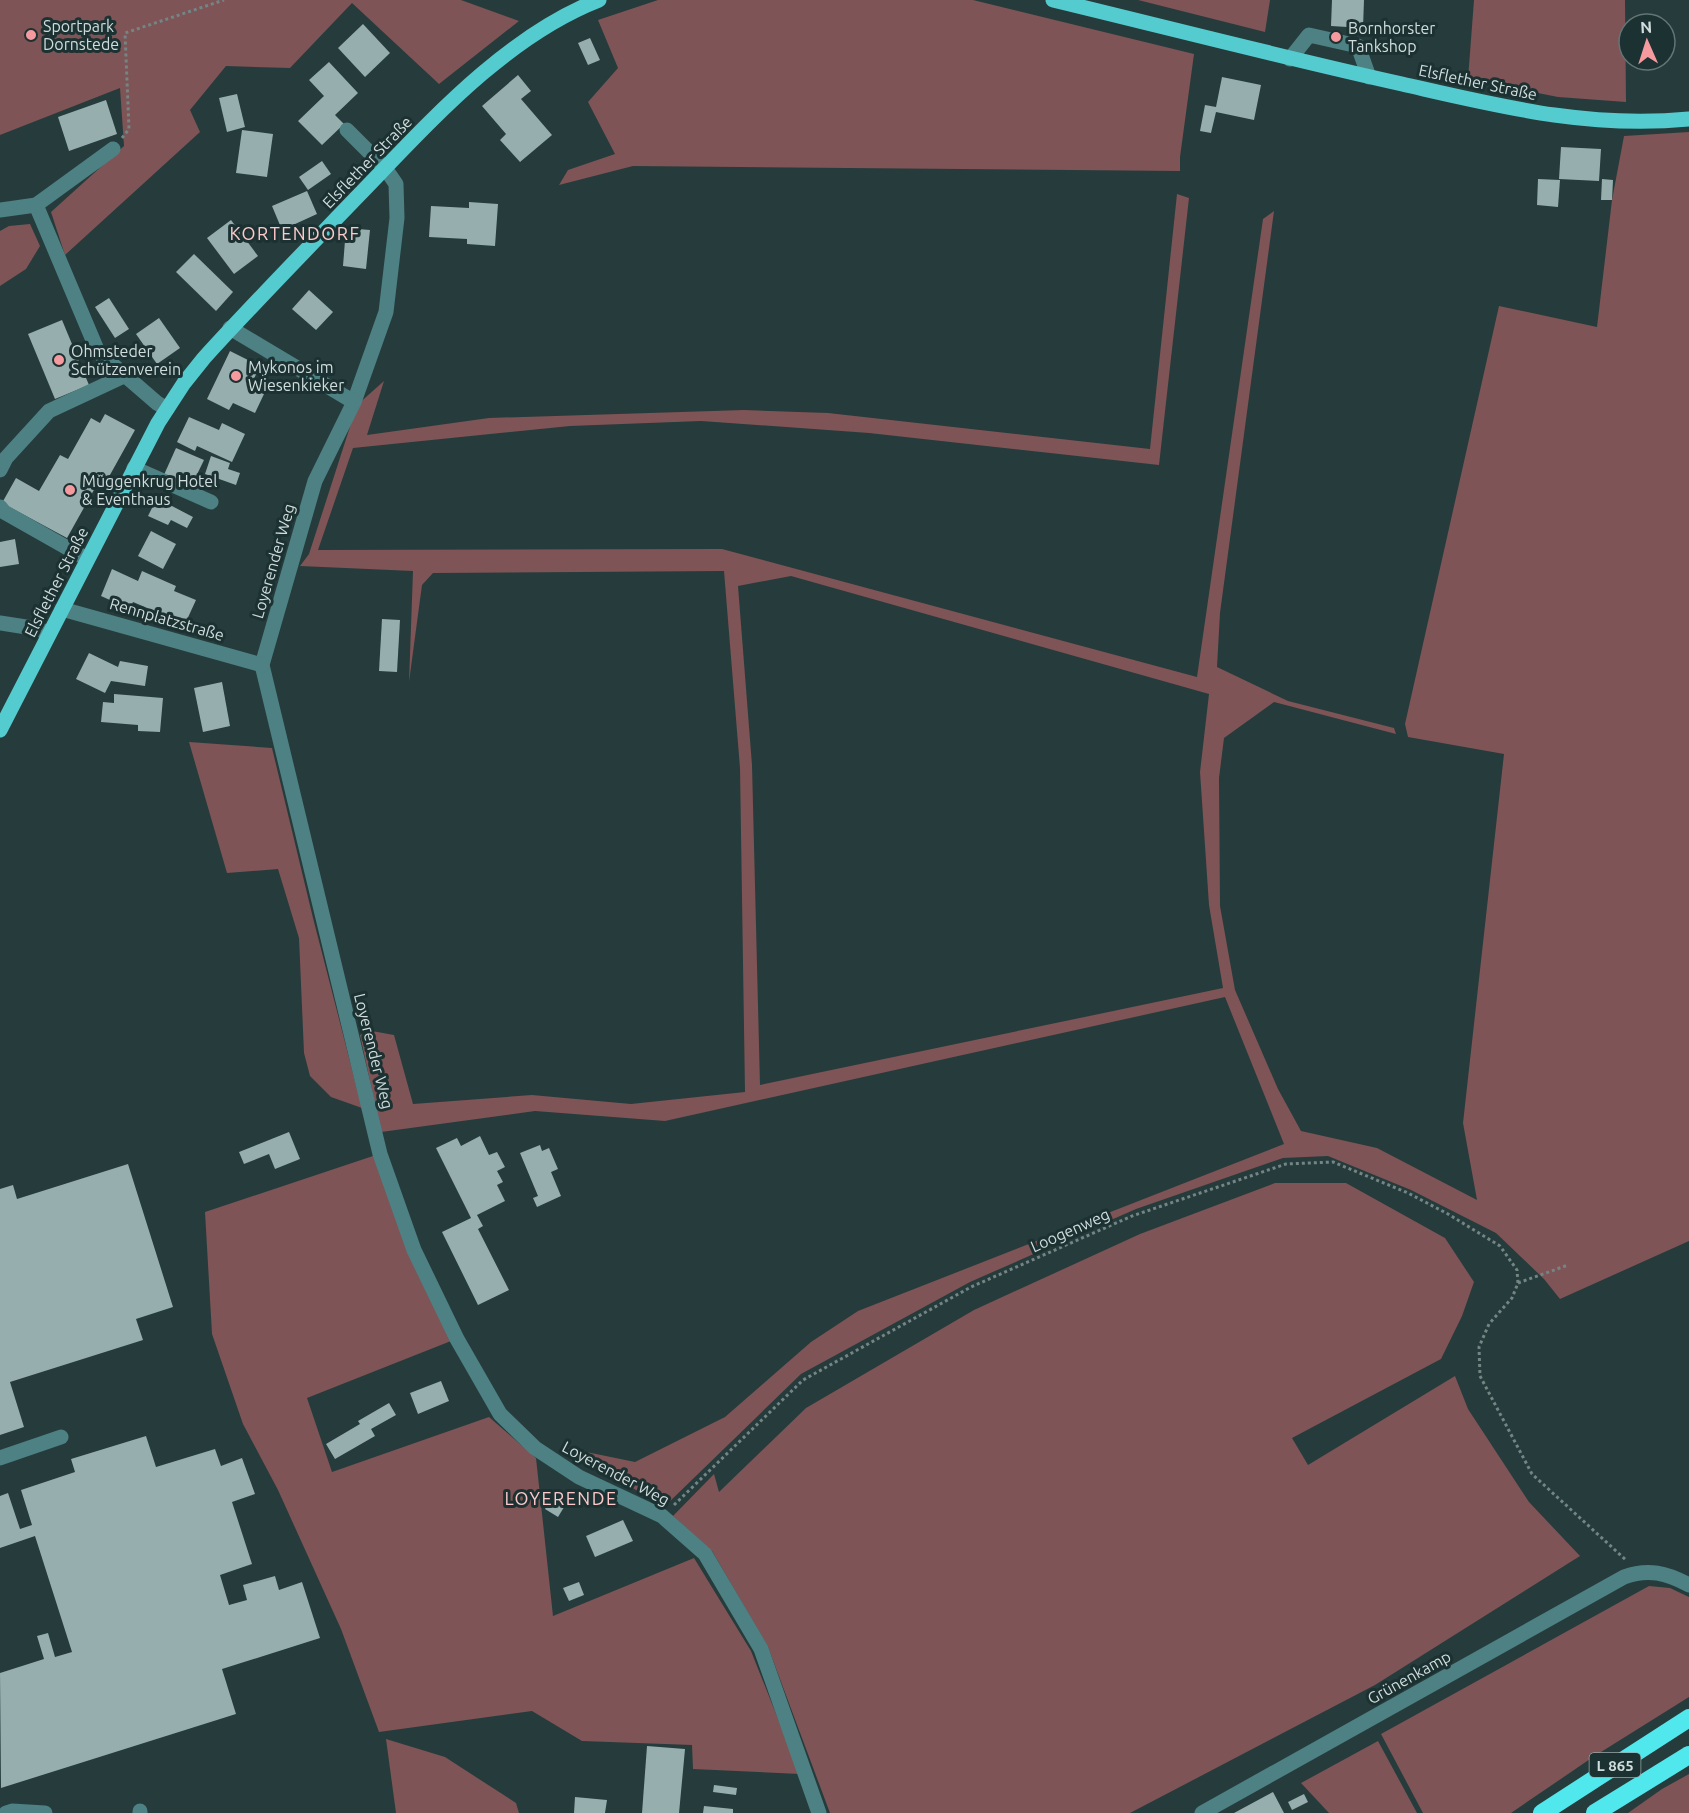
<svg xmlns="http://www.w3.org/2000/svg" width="1689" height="1813" viewBox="0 0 1689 1813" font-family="Ubuntu,sans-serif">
<rect width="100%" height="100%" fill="#263b3b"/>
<g fill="#7e5456" fill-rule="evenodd">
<polygon points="0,0 461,0 519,21 439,84 352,3 290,68 226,66 190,110 200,132 65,255 51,212 124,146 120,88 0,135"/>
<polygon points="658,0 973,0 1194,54 1180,157 1180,171 633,166 559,185 568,170 615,154 588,102 618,68 598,20"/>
<polygon points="1138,0 1270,0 1265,32"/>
<polygon points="1474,0 1625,0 1626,102 1558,97 1468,79"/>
<path d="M1689,132V1241L1560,1299L1544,1279L1496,1233L1411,1190L1328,1156L1283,1158L1136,1209L970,1282L801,1374L664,1507L567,1448L635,1462L725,1417L811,1342L858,1311L1284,1144L1225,997L665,1121L535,1111L381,1132L360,1035L372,1031L394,1035L413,1104L532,1095L631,1104L745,1092L740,768L724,571L433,573L422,585L409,682L413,571L300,566L309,554L357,405L384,381L367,435L489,418L744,410L828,413L1150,449L1177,194L1189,198L1159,465L869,433L701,421L570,426L353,448L318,550L722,549L1197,677L1263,219L1274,211L1220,613L1217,667L1288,701L1394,728L1396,734L1274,702L1224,738L1219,778L1220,906L1235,990L1278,1089L1301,1131L1377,1148L1477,1200L1463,1123L1504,754L1408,737L1405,724L1499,306L1597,327L1612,200L1624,136ZM791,576L1209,694L1200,772L1209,905L1223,988L760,1085L752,765L738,586Z"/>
<polygon points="30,224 40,246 26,269 0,286 0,231 9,226"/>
<polygon points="189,742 272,748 313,918 362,1108 331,1097 310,1076 304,1053 299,938 278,869 227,873"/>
<polygon points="373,1156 451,1341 307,1398 332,1472 489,1417 536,1458 553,1616 694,1558 751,1651 800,1774 693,1769 692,1745 582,1741 532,1711 379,1732 341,1629 278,1490 243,1424 212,1334 205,1212"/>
<polygon points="1275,1183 1346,1183 1445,1238 1474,1282 1462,1316 1441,1359 1292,1438 1308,1465 1455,1376 1468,1409 1529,1502 1580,1556 1375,1685 1130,1813 830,1813 768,1647 712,1551 673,1516 714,1474 719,1492 806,1408 974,1310 1140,1234"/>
<polygon points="1649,1586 1670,1588 1689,1597 1689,1697 1593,1757 1511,1813 1423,1813 1381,1734"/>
<polygon points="386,1739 445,1757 516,1803 519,1813 396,1813"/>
<polygon points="1378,1741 1417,1813 1329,1813 1301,1783"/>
<polygon points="1689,1774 1689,1813 1628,1813 1662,1789"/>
</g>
<g fill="#96aeae">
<polygon points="1332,0 1364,0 1363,28 1331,26"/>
<polygon points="363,24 390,53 365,77 338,48"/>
<polygon points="590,38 600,60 588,65 578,43"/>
<polygon points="329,62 358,93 335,115 344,124 322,145 298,121 324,96 309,80"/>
<polygon points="518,75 531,91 521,99 552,135 520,162 500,140 506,134 482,106"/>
<polygon points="1222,77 1261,85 1254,120 1216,112 1211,133 1200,131 1205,105 1216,107"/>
<polygon points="237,94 245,127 227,132 219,98"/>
<polygon points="106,100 117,134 69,151 58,117"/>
<polygon points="242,130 273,134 267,177 236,173"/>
<polygon points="1561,147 1601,149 1599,181 1559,179"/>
<polygon points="322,161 331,174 308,190 299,177"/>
<polygon points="1538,179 1560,180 1558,207 1537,205"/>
<polygon points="1602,179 1613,180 1612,200 1601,200"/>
<polygon points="307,191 317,214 282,230 272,206"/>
<polygon points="469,202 498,204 495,246 467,244 467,239 429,237 431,206 469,208"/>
<polygon points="231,220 258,256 234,274 207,238"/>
<polygon points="346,228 370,230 366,269 343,266"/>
<polygon points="194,254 233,292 216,311 176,272"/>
<polygon points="309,290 333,312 316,330 292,309"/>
<polygon points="109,298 129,329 115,338 95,307"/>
<polygon points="159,318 180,348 157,364 136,334"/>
<polygon points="62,320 89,385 55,399 28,334"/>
<polygon points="230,351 260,366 250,387 264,394 255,413 233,403 229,410 207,399"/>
<polygon points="105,414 135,430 106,482 100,479 67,538 2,503 16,478 39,491 60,455 68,459 91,418 100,423"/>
<polygon points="189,417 219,430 222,423 245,434 232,462 197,446 195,451 177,442"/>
<polygon points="176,448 204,460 190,489 163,477"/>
<polygon points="211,456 230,463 228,469 240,473 236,485 205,474"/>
<polygon points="149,494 193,517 187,528 171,520 168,525 148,516 153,506 145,502"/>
<polygon points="151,531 176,544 163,569 138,556"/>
<polygon points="15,539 19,564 0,567 0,542"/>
<polygon points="112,569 138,581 142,571 176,586 174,591 196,600 185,624 133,602 130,609 101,596"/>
<polygon points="382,619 400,620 397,672 379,671"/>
<polygon points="89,653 118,667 120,661 148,666 145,686 111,681 105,693 76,679"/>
<polygon points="222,682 230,726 203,732 194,688"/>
<polygon points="114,694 163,698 160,732 138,731 138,725 101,722 103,702 114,703"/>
<polygon points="289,1132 300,1159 275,1169 269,1154 244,1164 239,1152"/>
<polygon points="480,1136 489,1155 497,1152 505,1167 497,1171 503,1182 497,1185 505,1201 477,1215 483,1226 478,1229 509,1290 478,1305 442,1232 471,1218 436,1148 457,1138 461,1146"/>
<polygon points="540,1145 542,1151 549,1148 558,1169 551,1172 561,1196 537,1207 533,1198 538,1196 520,1153"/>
<polygon points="128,1164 173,1307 136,1319 143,1340 10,1382 24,1427 0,1435 0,1189 13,1185 17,1199"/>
<polygon points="441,1381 449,1401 418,1414 410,1393"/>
<polygon points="389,1403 396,1415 371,1429 375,1436 335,1459 326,1444 360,1424 358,1421"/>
<polygon points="146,1436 156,1467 215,1449 221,1466 242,1458 255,1494 232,1502 252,1564 220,1575 229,1605 247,1600 243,1585 275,1576 279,1590 302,1582 320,1638 222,1669 236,1714 1,1788 0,1673 44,1659 37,1636 48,1633 55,1657 72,1652 35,1536 0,1548 0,1496 8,1493 20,1529 32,1525 21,1490 75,1472 71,1459"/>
<polygon points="556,1491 569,1499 558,1517 545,1509"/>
<polygon points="623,1520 633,1541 595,1557 586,1536"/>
<polygon points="579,1582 584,1595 569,1601 563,1588"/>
<polygon points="647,1746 685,1749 679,1813 642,1813"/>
<polygon points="714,1785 737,1788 736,1795 713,1792"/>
<polygon points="1273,1792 1284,1813 1234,1813"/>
<polygon points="1304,1794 1308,1802 1292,1810 1288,1802"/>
<polygon points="575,1797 607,1800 605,1813 574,1813"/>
<polygon points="704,1806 733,1809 733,1813 703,1813"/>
</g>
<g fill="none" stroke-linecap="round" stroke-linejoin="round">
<g stroke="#748585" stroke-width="3" stroke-dasharray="3 3" stroke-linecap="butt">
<polyline points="122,138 129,129 125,33 224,0"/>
<polyline points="1518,1283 1568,1265"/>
<polyline points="674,1505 803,1380 971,1287 1132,1216 1286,1164 1333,1162 1408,1193 1448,1214 1500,1246 1517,1270 1518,1283 1512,1298 1489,1324 1479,1347 1480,1376 1532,1474 1627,1561"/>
</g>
<g stroke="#4d8183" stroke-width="15">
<polyline points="1290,59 1309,35 1358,46 1369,77"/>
<polyline points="347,130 385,168 396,184 397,218 386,312 354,402 315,481 262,665 380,1154 414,1250 457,1339 500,1414 535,1448 579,1477 662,1516 705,1554 761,1649 819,1813"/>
<polyline points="36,205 98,352 157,403 167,409"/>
<polyline points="0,210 36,205 113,149"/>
<polyline points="230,328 354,402"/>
<polyline points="134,468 211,502"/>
<polyline points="0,470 6,458 49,411 126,375"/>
<polyline points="0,507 4,512 87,559"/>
<polyline points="62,609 262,665"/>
<polyline points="0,623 39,629 49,634"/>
<polyline points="0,1458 61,1437"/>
<polyline points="140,1811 140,1813"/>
<polyline points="6,1813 12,1811 45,1813"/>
<path d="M1202,1813L1624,1577C1648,1568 1667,1573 1689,1585"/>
</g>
<g stroke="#53cbcf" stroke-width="15">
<path d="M1053,0C1169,28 1285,58 1402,84C1499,106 1588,129 1689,119"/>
<path d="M0,730L158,423L184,383L204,358C254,303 306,250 358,196C427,125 504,37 599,0"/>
</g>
<g stroke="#51e8ed" stroke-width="18">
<polyline points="1542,1813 1689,1718"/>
<polyline points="1595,1813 1689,1755"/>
</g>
</g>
<g fill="#f59b9f" stroke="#1c3131" stroke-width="2">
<circle cx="31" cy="35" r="6"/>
<circle cx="1336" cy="37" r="6"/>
<circle cx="59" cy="360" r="6"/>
<circle cx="236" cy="376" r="6"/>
<circle cx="70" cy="490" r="6"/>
</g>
<g text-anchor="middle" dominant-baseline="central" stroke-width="6" stroke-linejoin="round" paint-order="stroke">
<rect fill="#1c3131" stroke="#9aa9a9" stroke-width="1.5" x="1589.5" y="1753" width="51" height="24" rx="4.5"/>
<g font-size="15" font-weight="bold" fill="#d0dcdd">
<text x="1615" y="1765">L 865</text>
</g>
<g font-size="16" fill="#d0dcdd" stroke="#1c3131" text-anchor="start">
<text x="43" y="26">Sportpark<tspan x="43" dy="18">Dornstede</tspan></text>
<text x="1348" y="28">Bornhorster<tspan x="1348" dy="18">Tankshop</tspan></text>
<text x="71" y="351">Ohmsteder<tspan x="71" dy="18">Schützenverein</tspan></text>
<text x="248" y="367">Mykonos im<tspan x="248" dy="18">Wiesenkieker</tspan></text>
<text x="82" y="481">Müggenkrug Hotel<tspan x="82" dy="18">&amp; Eventhaus</tspan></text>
</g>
<g font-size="16" fill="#d0dcdd" stroke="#1c3131">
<text transform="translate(1478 82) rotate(12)">Elsflether Straße</text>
<text transform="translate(367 162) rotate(-46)">Elsflether Straße</text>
<text transform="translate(273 561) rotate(-74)">Loyerender Weg</text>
<text transform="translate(56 582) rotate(-63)">Elsflether Straße</text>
<text transform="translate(167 619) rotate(16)">Rennplatzstraße</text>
<text transform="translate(374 1051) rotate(76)">Loyerender Weg</text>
<text transform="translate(1070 1230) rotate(-24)">Loogenweg</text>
<text transform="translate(616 1473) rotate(28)">Loyerender Weg</text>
<text transform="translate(1409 1677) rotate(-29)">Grünenkamp</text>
</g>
<g font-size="18" letter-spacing="1.5" fill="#fec9cb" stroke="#1c3131">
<text x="295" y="233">KORTENDORF</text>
<text x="561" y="1498">LOYERENDE</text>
</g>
</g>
<g transform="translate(1647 42) rotate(357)"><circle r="28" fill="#1c3131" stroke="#647576" stroke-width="1.5"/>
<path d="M0-4.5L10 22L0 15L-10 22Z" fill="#f59b9f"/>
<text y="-9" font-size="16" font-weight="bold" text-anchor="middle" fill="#d0dcdd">N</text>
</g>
</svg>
